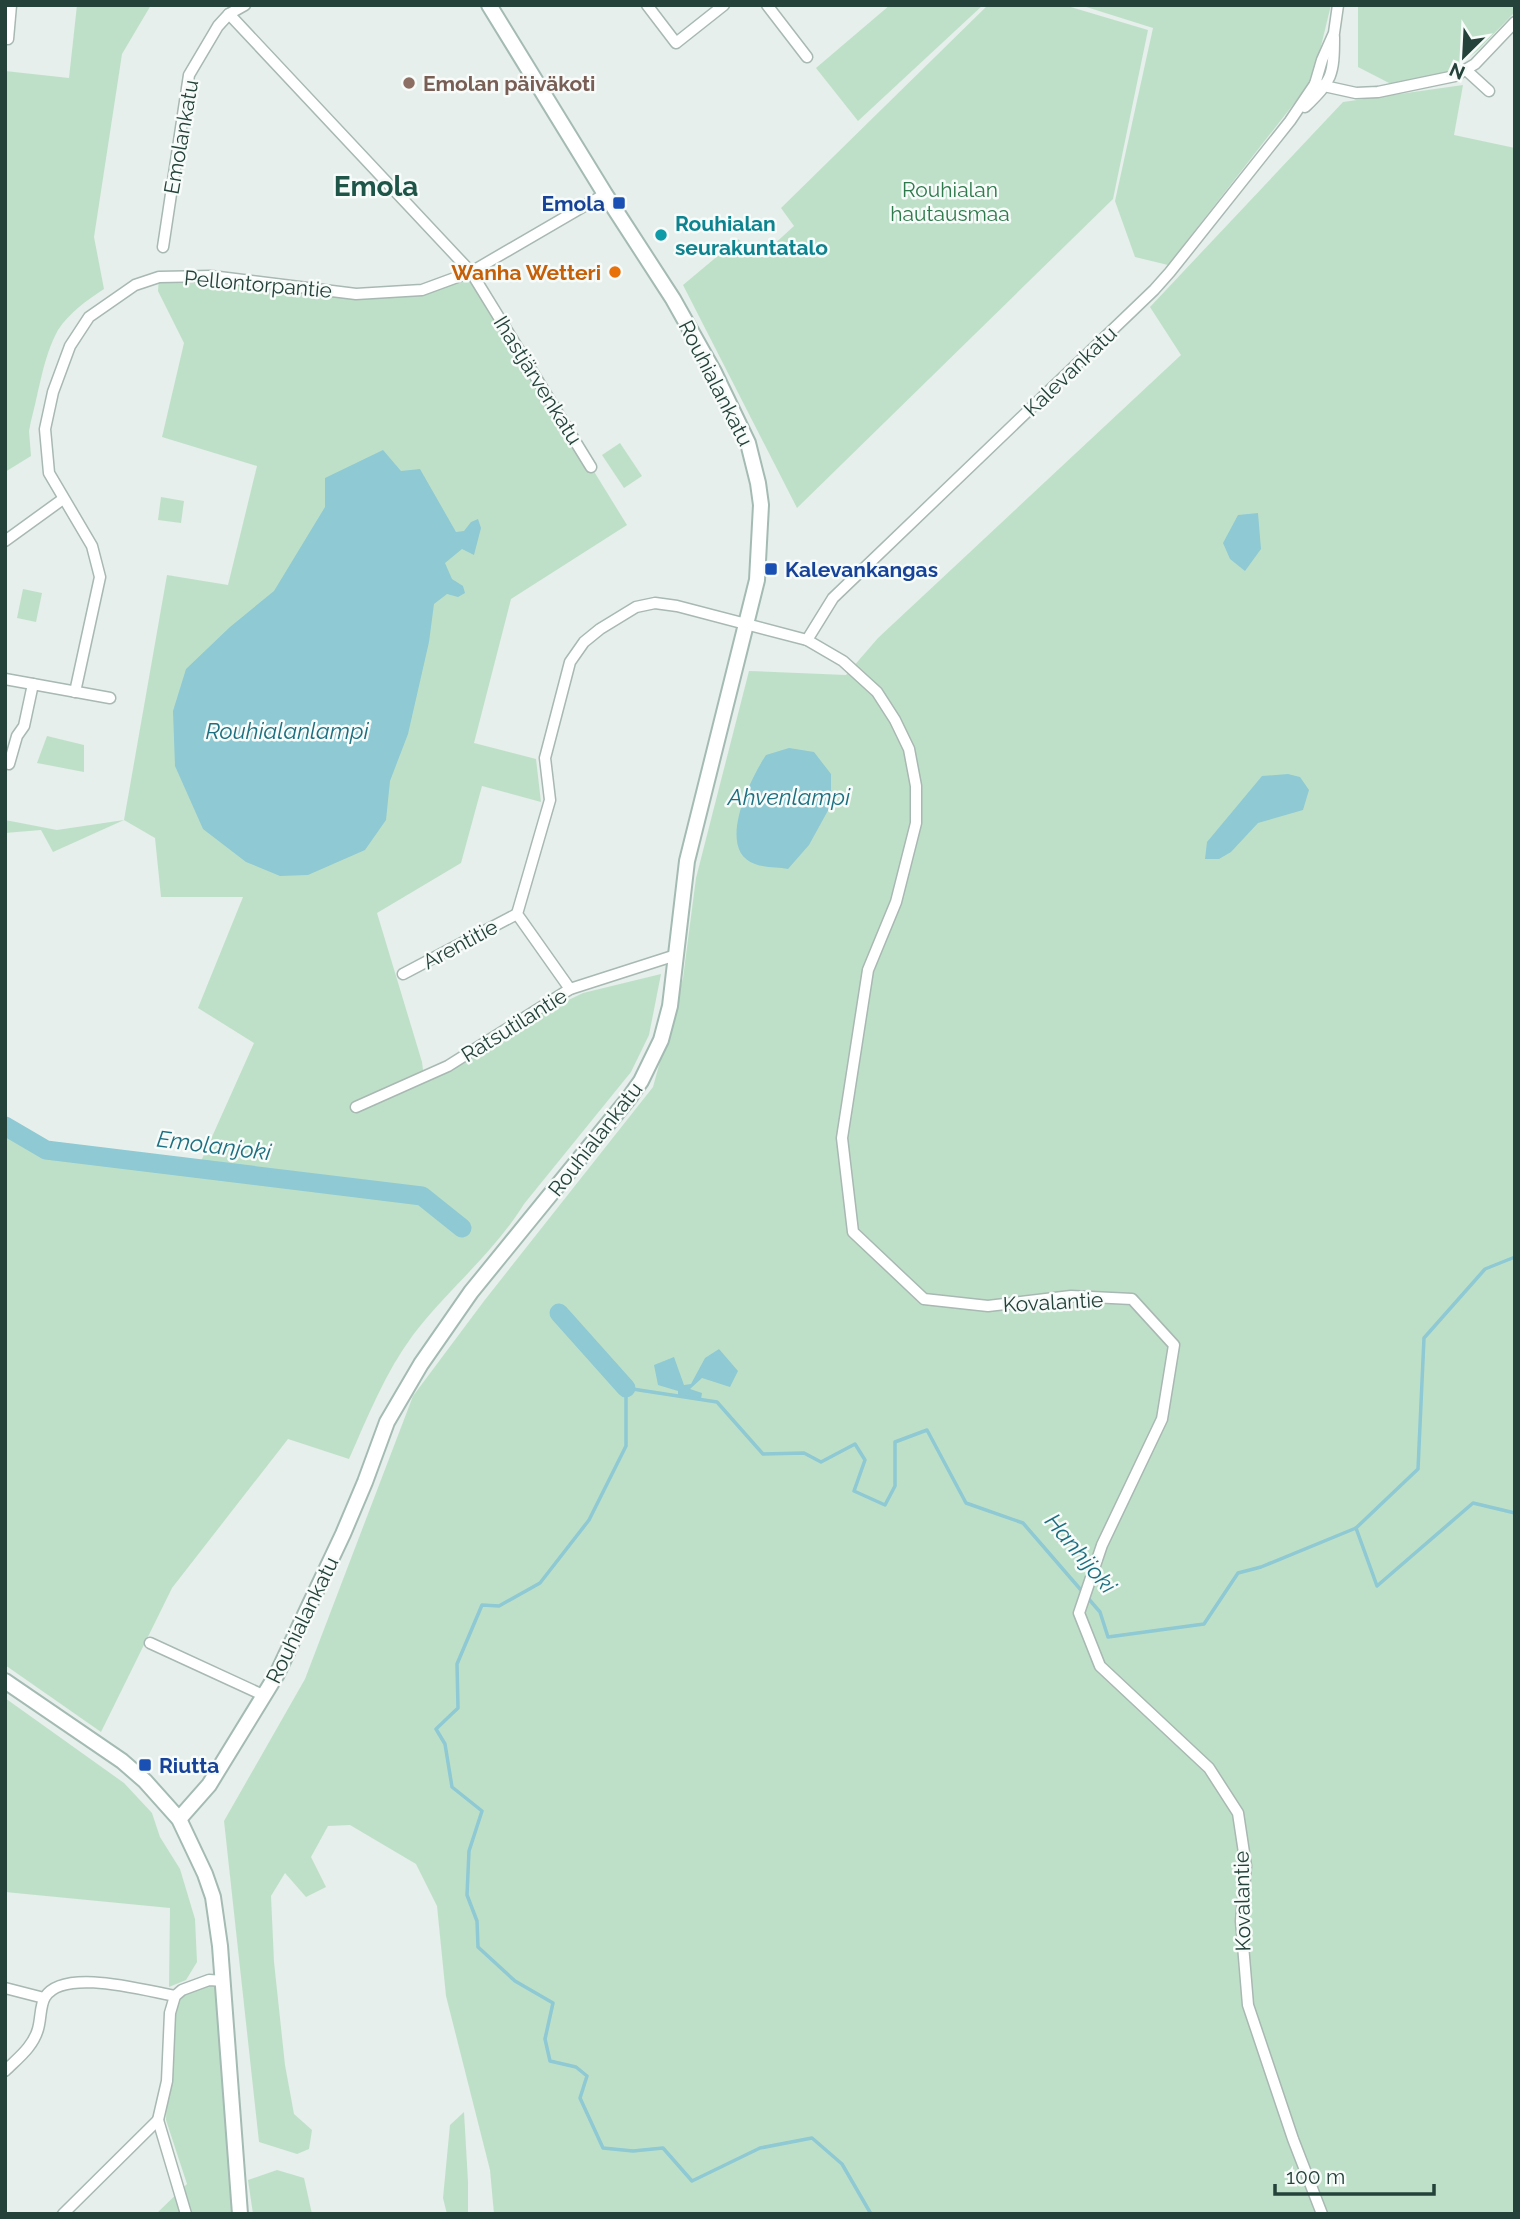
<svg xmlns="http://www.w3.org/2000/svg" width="1520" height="2219" viewBox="0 0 1520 2219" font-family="Raleway,sans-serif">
<rect width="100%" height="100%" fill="#e6efeb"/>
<g fill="#bfe0c8">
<path d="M77,5H151L122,54L94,237L104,289C87,300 69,313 58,330C43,357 39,392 31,421L29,431L31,456L5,472V71L69,78Z"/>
<polygon points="890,5 983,5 858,121 816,68"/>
<polygon points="988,5 1064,5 1148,30 1113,199 797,508 683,285 738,239 760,257 794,226 781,208"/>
<polygon points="1080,5 1331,5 1313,79 1168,265 1135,257 1115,201 1153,28"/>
<polygon points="1358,5 1515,5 1515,12 1477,51 1449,72 1391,84 1358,67"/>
<polygon points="1463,85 1454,135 1515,148 1515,2214 494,2214 490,2170 446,1996 437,1906 416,1864 350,1825 328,1826 311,1857 326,1887 306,1897 285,1873 271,1896 274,1962 285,2065 294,2114 312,2130 309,2149 297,2154 259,2142 224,1821 305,1679 413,1396 484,1301 653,1087 683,978 696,878 749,671 846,675 878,638 1181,355 1150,307 1343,102"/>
<path d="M471,272L627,525L511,599L474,743L536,759L541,802L482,786L461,863L377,913L422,1062L424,1077L533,1017L583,993L661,974L649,1035L631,1072L524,1204C494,1253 448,1289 413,1335C385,1373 368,1416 349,1459L288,1439L172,1588L101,1732L5,1665V1126L46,1150L198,1168L254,1043L198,1008L243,897H161L155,838L124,820L53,852L41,830L5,833V820L57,830L124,820L167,575L228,585L257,466L162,437L184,343L158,291L159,277L211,276L356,294L422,290Z"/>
<polygon points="620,443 642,476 624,488 602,455"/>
<polygon points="161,497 184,501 181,523 158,520"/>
<polygon points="23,589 42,593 36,622 17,618"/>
<polygon points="47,736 84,745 84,772 37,763"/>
<polygon points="5,1698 124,1783 152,1813 160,1837 180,1869 195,1919 197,1962 186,1980 169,1987 170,1908 5,1892"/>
<polygon points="224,1981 240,2214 156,2214 187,2184 166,2120 170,2013 182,1990"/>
<polygon points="464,2112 468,2182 468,2214 447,2214 443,2198 450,2125"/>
<polygon points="277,2170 304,2178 312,2214 253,2214 248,2180"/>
</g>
<g fill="#8ec9d4">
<polygon points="383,450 401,471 420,469 456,532 464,531 471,522 478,519 481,528 474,555 462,549 445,563 452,579 463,586 465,593 458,597 447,594 434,604 429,642 408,734 390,781 386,820 365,850 308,875 280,876 246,862 203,829 175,766 173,711 186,669 230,627 274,591 325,507 325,478"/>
<polygon points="1258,513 1261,549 1245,571 1230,559 1223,543 1238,515"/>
<path d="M789,748L814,752L831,774V805L809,845L788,869C778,867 765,868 755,864C714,850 752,776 766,755Z"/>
<polygon points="1288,774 1300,777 1309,790 1303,810 1258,823 1231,852 1219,859 1205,859 1207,842 1262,776"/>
<polygon points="719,1349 738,1371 730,1387 702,1378 690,1389 702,1393 701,1399 678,1396 678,1391 658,1385 654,1365 674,1357 684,1385 691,1384 705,1358"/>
</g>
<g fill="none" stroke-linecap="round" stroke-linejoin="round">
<g stroke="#8ec9d4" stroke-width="3.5">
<polyline points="1356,1528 1377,1586 1473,1503 1515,1513"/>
<polyline points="871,2214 842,2164 812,2138 760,2148 692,2181 663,2148 633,2151 603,2148 580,2098 587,2076 576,2067 550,2061 545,2039 553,2003 515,1981 478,1947 477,1921 467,1895 469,1851 482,1811 452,1787 445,1744 436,1729 458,1708 457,1664 482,1605 499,1606 540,1583 589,1520 626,1446 626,1388 717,1402 763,1454 804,1453 821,1462 855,1444 865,1460 854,1491 885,1505 895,1486 895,1442 927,1430 966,1503 1023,1523 1100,1612 1108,1637 1204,1624 1238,1573 1261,1567 1356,1528 1418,1469 1424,1338 1485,1269 1515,1257"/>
</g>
<g stroke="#8ec9d4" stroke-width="19">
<polyline points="5,1126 46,1150 422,1196 462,1228"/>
<polyline points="559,1313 626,1388"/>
</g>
<defs>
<g id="street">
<polyline points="647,5 676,43 724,5"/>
<polyline points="767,5 807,57"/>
<polyline points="229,14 471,272 591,467"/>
<polyline points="8,39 11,5"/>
<polyline points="1466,70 1489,91"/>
<polyline points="1315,84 1356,93 1378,92 1455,76 1475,64 1515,22"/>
<path d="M1305,107C1332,81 1334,75 1334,37"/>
<polyline points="163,247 189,75 218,26 229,14 245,5"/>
<polyline points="5,541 63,499"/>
<polyline points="807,640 833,598 1154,290 1170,272 1290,121 1315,84 1322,60 1334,33 1338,5"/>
<polyline points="5,679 110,698"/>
<polyline points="75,692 100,577 92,546 49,473 45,429 53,392 70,346 89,317 135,285 159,277 211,276 356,294 422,290 471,272 605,194"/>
<polyline points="9,764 17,736 24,726 33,684"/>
<polyline points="403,974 517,914"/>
<polyline points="570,989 517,914 550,800 545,758 570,662 584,642 600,629 636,607 655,603 677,606 807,640 843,661 877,692 895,720 909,749 916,786 916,823 896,902 868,970 842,1138 853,1232 924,1299 988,1306 1071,1296 1132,1299 1174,1345 1162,1419 1102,1545 1079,1613 1100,1666 1209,1768 1238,1813 1246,1866 1241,1921 1248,2005 1293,2139 1322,2214"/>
<polyline points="356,1107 448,1066 570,989 676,955"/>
<polyline points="150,1643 265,1696"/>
<polyline points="5,1988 44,1998"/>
<path d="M5,2071C18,2058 33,2047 38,2029C41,2019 40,2005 45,1997C64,1967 146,1991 175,1996"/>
<polyline points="63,2214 158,2120"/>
<polyline points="186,2214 158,2120 167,2081 170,2013 175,1996 182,1990 209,1980 224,1981"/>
</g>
<g id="secondary">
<polyline points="5,1681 122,1761 145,1781 179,1819 205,1874 213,1897 220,1946 240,2214"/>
<polyline points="179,1819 209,1785 277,1674 343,1534 365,1482 387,1422 421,1364 471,1292 629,1098 641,1081 661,1040 670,1006 687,861 757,580 761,505 758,483 748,443 714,372 673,299 605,194 489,5"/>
</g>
</defs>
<use href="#street" stroke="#a8b8b2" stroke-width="13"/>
<use href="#secondary" stroke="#a4bbb3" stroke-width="18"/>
<use href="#street" stroke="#fff" stroke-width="10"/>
<use href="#secondary" stroke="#fff" stroke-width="14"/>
</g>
<circle fill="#8d6e63" stroke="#f7fbf9" stroke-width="2.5" cx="409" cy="83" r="7"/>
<g fill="#1a4fb4" stroke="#f7fbf9" stroke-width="2.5">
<rect x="612" y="196" width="14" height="14" rx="3.5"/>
<rect x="764" y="562" width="14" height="14" rx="3.5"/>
<rect x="138" y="1758" width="14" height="14" rx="3.5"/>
</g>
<circle fill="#0f9aa8" stroke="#f7fbf9" stroke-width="2.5" cx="661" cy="235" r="7"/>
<circle fill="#e8710a" stroke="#f7fbf9" stroke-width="2.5" cx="615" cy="272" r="7"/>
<g text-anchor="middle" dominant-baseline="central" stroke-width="5" stroke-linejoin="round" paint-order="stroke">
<g font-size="21" font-weight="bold" fill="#785e54" stroke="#f7fbf9" text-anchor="start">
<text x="423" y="83">Emolan päiväkoti</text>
</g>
<g font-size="21" fill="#24423a" stroke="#f7fbf9">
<text transform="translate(181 137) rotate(-80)">Emolankatu</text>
<text transform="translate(258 284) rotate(5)">Pellontorpantie</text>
<text transform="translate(1070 371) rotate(-44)">Kalevankatu</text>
<text transform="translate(538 380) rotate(58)">Ihastjärvenkatu</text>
<text transform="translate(716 383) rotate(63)">Rouhialankatu</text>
<text transform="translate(460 944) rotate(-28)">Arentitie</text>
<text transform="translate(514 1025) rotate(-32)">Ratsutilantie</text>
<text transform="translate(595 1139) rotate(-52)">Rouhialankatu</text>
<text transform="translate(1053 1302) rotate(-3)">Kovalantie</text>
<text transform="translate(302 1620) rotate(-64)">Rouhialankatu</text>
<text transform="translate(1242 1901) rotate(-91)">Kovalantie</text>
</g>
<g font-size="21" fill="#2d7a4b" stroke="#f7fbf9">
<text x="950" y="189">Rouhialan<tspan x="950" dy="24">hautausmaa</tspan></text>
</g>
<g font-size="21" font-weight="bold" fill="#164399" stroke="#f7fbf9" text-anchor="start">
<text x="605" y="203" text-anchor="end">Emola</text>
<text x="785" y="569">Kalevankangas</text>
<text x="159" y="1765">Riutta</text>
</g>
<g font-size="21" font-weight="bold" fill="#0d838f" stroke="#f7fbf9" text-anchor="start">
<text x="675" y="223">Rouhialan<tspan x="675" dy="24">seurakuntatalo</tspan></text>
</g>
<g font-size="21" font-weight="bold" fill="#c56008" stroke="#f7fbf9" text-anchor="end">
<text x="601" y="272">Wanha Wetteri</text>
</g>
<g font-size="23" font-style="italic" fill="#1c6f80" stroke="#f7fbf9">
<text x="287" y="730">Rouhialanlampi</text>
<text x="789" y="796">Ahvenlampi</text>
<text transform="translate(214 1145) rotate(7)">Emolanjoki</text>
<text transform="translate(1081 1553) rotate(50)">Hanhijoki</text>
</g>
<g font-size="28" font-weight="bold" fill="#1f5548" stroke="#f7fbf9">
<text x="376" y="186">Emola</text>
</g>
</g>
<rect width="1520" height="2219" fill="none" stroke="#24423a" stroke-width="14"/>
<g transform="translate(1464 56) rotate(204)" stroke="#f7fbf9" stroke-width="5" paint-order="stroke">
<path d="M0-5L12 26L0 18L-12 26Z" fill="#24423a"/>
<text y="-10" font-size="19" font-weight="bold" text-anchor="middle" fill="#24423a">N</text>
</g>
<path d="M1275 2184v10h159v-10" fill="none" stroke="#24423a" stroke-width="3.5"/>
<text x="1286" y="2184" font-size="21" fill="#24423a" stroke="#f7fbf9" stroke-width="5" paint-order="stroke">100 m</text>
</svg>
